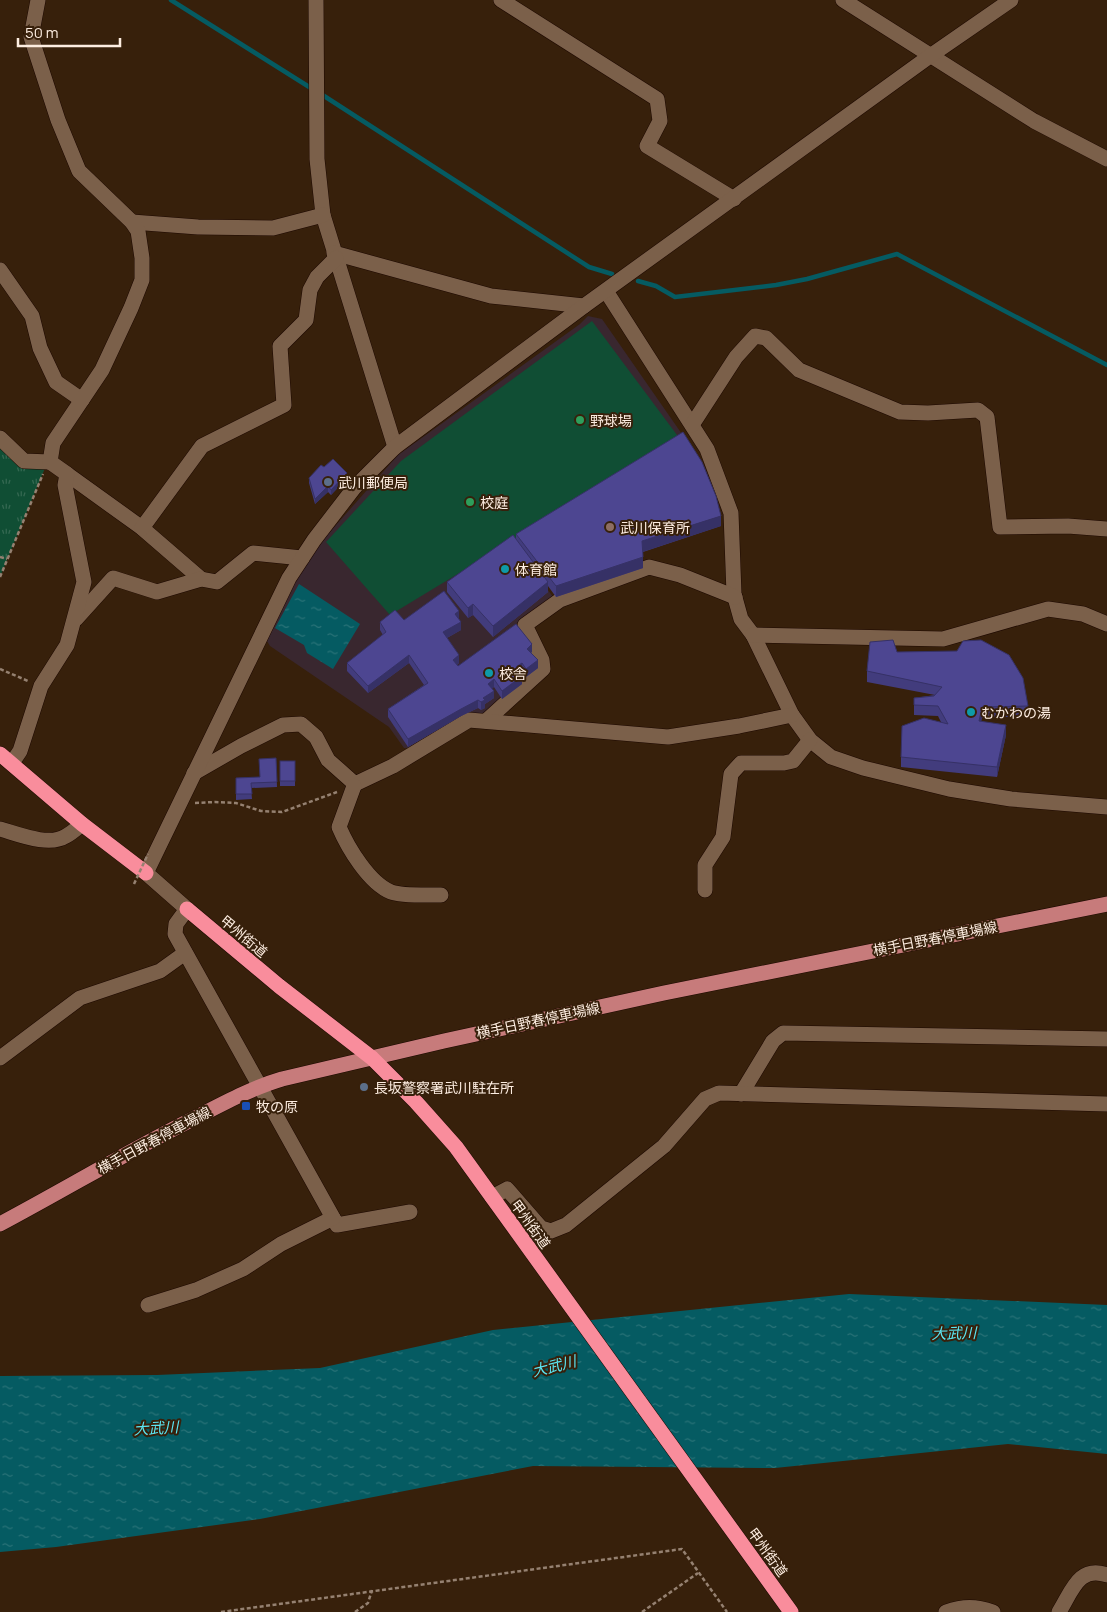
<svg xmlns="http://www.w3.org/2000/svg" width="1107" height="1612" viewBox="0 0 1107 1612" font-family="Manrope,'Noto Sans JP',sans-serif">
<defs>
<pattern id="grass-tufts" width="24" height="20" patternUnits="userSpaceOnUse" patternTransform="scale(1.25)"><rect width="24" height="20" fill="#104e34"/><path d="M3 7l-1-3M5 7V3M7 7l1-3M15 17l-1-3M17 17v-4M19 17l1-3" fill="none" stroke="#346851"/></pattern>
<pattern id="water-ripples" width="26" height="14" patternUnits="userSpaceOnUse" patternTransform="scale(1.25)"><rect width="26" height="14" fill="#055b62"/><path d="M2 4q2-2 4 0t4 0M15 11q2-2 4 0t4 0" fill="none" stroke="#2a7378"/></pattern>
</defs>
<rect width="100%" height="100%" fill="#37200b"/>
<polygon fill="#39272f" points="588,316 602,319 684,437 514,543 553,597 519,620 540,663 486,717 412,748 404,748 389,727 270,646 267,641 294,581 321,542 398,455 580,324"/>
<polygon fill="url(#grass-tufts)" points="0,443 45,468 0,577"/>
<polygon fill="#104e34" points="592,321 680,439 390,615 326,542 401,461"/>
<g fill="url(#water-ripples)">
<polygon points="299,584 360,624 333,669 307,653 304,645 275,628"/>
<polygon points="849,1294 1107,1305 1107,1454 1008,1444 775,1468 533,1466 260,1519 56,1547 0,1552 0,1376 157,1375 320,1368 493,1330"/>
</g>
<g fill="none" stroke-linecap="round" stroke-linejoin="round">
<g stroke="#055b62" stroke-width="4.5">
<polyline points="171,0 314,90"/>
<polyline points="321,94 589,267 612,274"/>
<polyline points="638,281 656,286 675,297 776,285 807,279 897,254 1107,365"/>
</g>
<defs>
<g id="minor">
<polyline points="316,0 317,159 323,215 395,447"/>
<polyline points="501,0 657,99 660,121 647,146 734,199"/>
<polyline points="843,0 1034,121 1107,159"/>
<polyline points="132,222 198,227 273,228 323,215"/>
<polyline points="334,253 491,296 584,306"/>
<polyline points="0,270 32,316 40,348 56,382 82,400"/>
<polyline points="606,291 707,449 731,513 734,594 741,619 753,635 792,715 810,740 831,757 863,768 949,789 1011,799 1107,807"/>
<polyline points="692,425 736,357 755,336 766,338 799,370 900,412 928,413 978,410 987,417 1000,527 1068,526 1107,529"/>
<polyline points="0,438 24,461 50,462"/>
<polyline points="67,474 142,528 201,579"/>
<polyline points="142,528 202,446 284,405 280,346 306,320 310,290 317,277 336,258"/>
<polyline points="76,619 113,578 157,592 201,579 217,582 253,553 302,558"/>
<polyline points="753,635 943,639 1048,609 1083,614 1107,624"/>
<polyline points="486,721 543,669 542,660 525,625 560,600 649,567 680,575 735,597"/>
<polyline points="12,763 20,751 41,686 67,645 84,582 65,485 67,474 50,462 53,443 102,370 131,308 142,280 142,258 138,231 132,222 79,171 58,120 31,37 38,0"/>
<polyline points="194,773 241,746 283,725 301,724 316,737 328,760 355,784 393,766 469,720 668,737 739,726 792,715"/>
<path d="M354,786L339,827C348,848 369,883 391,892C401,896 429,895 441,895"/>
<path d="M0,829C18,834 49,847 66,836C72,833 77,828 82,824"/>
<polyline points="705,890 705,865 723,837 731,774 741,763 784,763 793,761 810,740"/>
<polyline points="0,1058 80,998 160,971 185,953"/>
<polyline points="741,1094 773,1041 783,1033 1107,1039"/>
<polyline points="492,1197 507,1189 541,1228 551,1231 566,1225 664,1146 705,1099 719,1093 1107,1104"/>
<polyline points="410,1212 337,1225 175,934 176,924 187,909 146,873 289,578 314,540 354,488 395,447 584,306 930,56 1011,0"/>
<polyline points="148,1305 196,1290 243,1269 281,1244 333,1218"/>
<path d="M946,1612C963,1606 976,1606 993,1612"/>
<path d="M1059,1612C1072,1591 1079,1565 1107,1575"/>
</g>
<path id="major" d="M0,1224C62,1191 122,1155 185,1123C217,1107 248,1089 282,1079L444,1041L664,993L1107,904"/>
<g id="highway">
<polyline points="0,754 82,824 146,873"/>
<polyline points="187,909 279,986 372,1058 416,1102 456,1147 791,1612"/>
</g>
</defs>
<use href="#minor" stroke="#1d0800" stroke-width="16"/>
<use href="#major" stroke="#1d0800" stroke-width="16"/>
<use href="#highway" stroke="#1d0800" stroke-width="16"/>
<g stroke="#958171" stroke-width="2.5" stroke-dasharray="4 2.5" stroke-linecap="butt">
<polyline points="0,557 7,559"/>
<polyline points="0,577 43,474"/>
<polyline points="0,669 28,681"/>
<polyline points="195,803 215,802 236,803 261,811 282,812 337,792"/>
<polyline points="221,1612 682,1549 727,1612"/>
<polyline points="355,1612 368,1603 372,1590"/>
<polyline points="642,1612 698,1573"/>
</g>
<use href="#minor" stroke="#7b604a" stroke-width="15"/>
<use href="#major" stroke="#c77b7b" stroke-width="15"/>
<use href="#highway" stroke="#f98d9c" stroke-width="15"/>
<polyline stroke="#958171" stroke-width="2.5" stroke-dasharray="4 2.5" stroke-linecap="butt" points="134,884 148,854"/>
</g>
<g fill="#423c7d">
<polygon points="309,478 347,478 331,495 328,492 315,504 309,483"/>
<polygon points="721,526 643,552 643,568 556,597 548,586 548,592 493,637 473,615 468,618 447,592 447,582 516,539 516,534"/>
<polygon points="459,619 461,630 447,638 459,663 457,665 458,666 532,652 531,653 538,668 526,677 522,671 519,672 522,684 502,699 494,687 492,688 494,698 485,704 485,708 481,710 478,708 461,716 408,747 388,717 388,709 424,685 409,663 368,693 347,671 347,663 383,635 380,630 380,622 404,620"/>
<polygon points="897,652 1028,706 1028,716 982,718 981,721 1006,735 997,777 901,767 901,757 941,722 938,716 914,715 914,698 935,695 867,682 867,671"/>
<polygon points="276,758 277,787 251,788 252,799 236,800 236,778 260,777"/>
<rect x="280" y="761" width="15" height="25"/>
</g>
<g fill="#363166">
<polygon points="347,473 347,478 331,495 331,490"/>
<polygon points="328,486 328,492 315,504 315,499"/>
<polygon points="721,516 721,526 642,552 642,541"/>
<polygon points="643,557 643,568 556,597 556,586"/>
<polygon points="548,582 548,592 493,637 493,626"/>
<polygon points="473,604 473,615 468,618 468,608"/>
<polygon points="459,611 459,619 455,614"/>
<polygon points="461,622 461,630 443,640 443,632"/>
<polygon points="532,644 532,652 527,656 527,649"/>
<polygon points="409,655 409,663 368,693 368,686"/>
<polygon points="459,655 459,663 453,668 453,660"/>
<polygon points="538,660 538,668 526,677 526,669"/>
<polygon points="522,663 522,671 516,675 516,667"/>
<polygon points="522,676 522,684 502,699 502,691"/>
<polygon points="494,679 494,687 488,692 488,684"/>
<polygon points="494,691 494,698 485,704 485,708 481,710 481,702 483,698"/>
<polygon points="478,700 478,708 461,716 408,747 408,739 461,709"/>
<polygon points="982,707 982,718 979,731 979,721"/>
<polygon points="1006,725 1006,735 997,777 997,767"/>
</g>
<g fill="#4d4691" stroke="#363166">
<polygon points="683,432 702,462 716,496 721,516 642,541 643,557 556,586 516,534"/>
<polygon points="333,459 347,473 331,490 328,486 315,499 309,478 321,465 324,467"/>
<polygon points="513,535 548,582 493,626 473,604 468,608 447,582"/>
<polygon points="444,591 459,611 455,614 461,622 443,632 459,655 453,660 458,666 516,624 532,644 527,649 538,660 526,669 522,663 516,667 522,676 502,691 494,679 488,684 494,691 483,698 485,700 481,702 478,700 461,709 408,739 388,709 428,683 409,655 368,686 347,663 386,632 380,622 395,610 404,620"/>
<polygon points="893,640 897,652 957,651 963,641 981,640 1009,655 1023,678 1028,706 982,707 979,721 1006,725 997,767 901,757 902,726 924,718 948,724 938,706 914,705 914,698 934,696 942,687 867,671 870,642"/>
<polygon points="276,758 277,782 251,783 252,794 236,794 236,778 260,777 259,759"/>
<rect x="280" y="761" width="15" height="20"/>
</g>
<g fill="#2e9e5b" stroke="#37200b" stroke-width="2">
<circle cx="580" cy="420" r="5"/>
<circle cx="470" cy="502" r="5"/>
</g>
<g fill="#5c6f8a" stroke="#37200b" stroke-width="2">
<circle cx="328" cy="482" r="5"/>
<circle cx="364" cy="1087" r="5"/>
</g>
<circle fill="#8d6e63" stroke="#37200b" stroke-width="2" cx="610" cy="527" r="5"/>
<g fill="#0f9aa8" stroke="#37200b" stroke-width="2">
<circle cx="505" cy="569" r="5"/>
<circle cx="489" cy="673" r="5"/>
<circle cx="971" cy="712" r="5"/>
</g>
<rect fill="#1a4fb4" stroke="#37200b" stroke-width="2" x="241" y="1101" width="10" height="10" rx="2.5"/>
<g text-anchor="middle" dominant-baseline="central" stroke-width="4" stroke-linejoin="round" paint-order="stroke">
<g font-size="14" fill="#fdede1" stroke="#37200b" text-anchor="start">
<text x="590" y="420">野球場</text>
<text x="338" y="482">武川郵便局</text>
<text x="480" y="502">校庭</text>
<text x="620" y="527">武川保育所</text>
<text x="515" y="569">体育館</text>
<text x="499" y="673">校舎</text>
<text x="981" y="712">むかわの湯</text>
<text x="374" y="1087">長坂警察署武川駐在所</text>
<text x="256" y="1106">牧の原</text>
</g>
<g font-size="14" fill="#fdede1" stroke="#37200b">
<text transform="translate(244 936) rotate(40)">甲州街道</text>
<text transform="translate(935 938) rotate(-11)">横手日野春停車場線</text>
<text transform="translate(538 1020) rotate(-12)">横手日野春停車場線</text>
<text transform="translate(154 1140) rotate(-28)">横手日野春停車場線</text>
<text transform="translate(531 1224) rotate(54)">甲州街道</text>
<text transform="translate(768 1552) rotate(54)">甲州街道</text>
</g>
<g font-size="15" font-style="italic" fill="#5be6f3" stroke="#37200b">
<text transform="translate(954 1333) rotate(-1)">大武川</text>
<text transform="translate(554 1366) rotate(-14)">大武川</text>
<text transform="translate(156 1428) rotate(-3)">大武川</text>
</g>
</g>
<path d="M18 38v8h102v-8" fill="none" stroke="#fdede1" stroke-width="2.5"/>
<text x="25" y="38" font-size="15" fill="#fdede1" stroke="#37200b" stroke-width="4" paint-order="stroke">50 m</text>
</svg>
